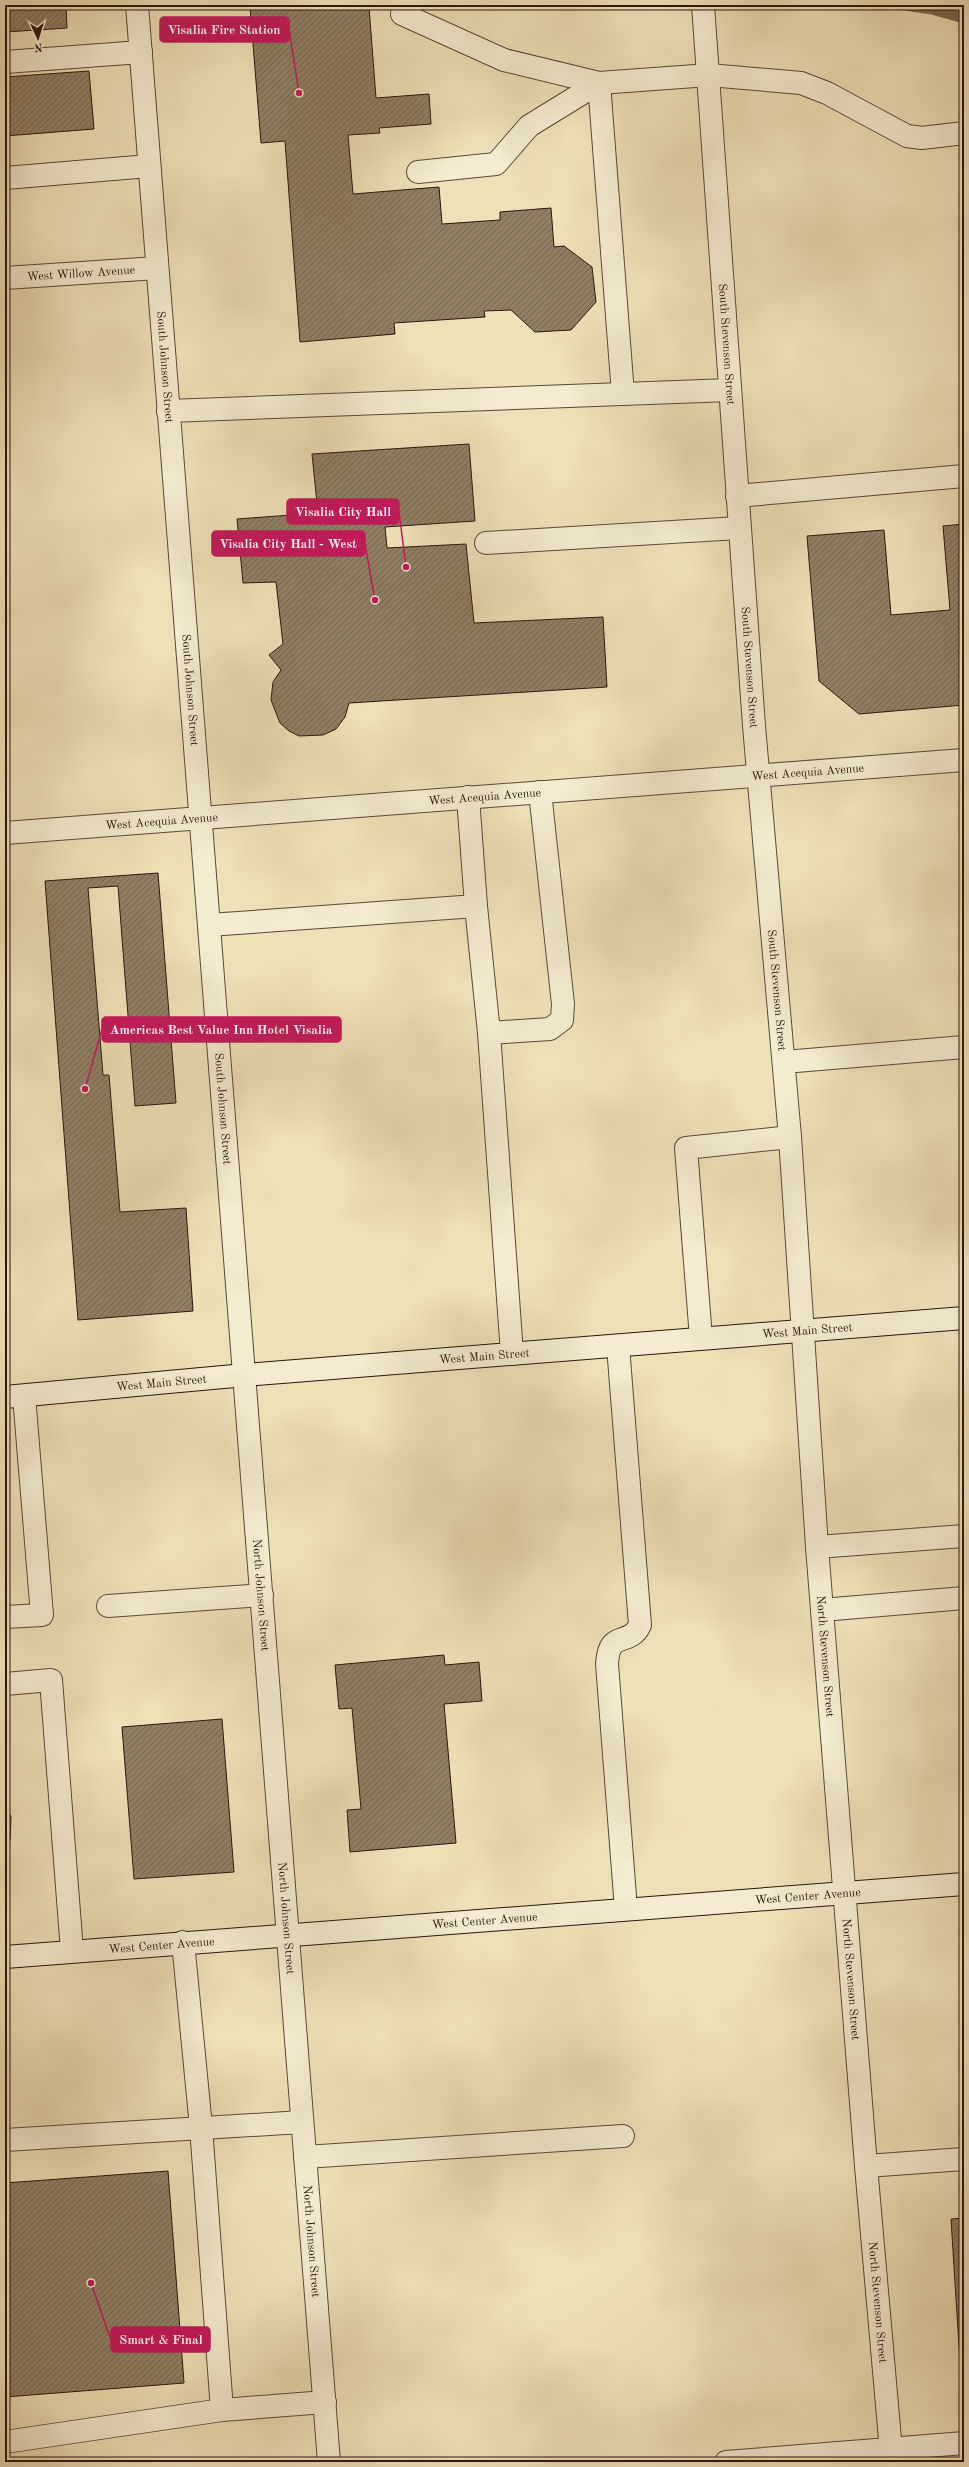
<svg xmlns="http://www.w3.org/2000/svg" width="969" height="2467" font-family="'Old Standard TT',serif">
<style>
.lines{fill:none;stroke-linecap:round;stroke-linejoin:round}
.stream{stroke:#786650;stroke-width:11}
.building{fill:url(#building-hatch);stroke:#2b160d}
.lane-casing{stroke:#5c4838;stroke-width:24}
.street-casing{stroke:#5c4838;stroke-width:24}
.secondary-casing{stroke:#2b160d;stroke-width:24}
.lane{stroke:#f4ebd0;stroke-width:22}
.street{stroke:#f4ebd0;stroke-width:22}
.secondary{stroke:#f4ebd0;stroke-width:22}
.labels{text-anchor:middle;stroke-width:3;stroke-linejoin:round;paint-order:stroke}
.street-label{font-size:12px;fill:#2b160d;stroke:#f4ebd0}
.leader{fill:none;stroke:#c2185b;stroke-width:1.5}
.callout-dot{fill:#c2185b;stroke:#f4ebd0;stroke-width:1.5}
.callout{fill:#c2185b;stroke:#c2185b;stroke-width:1.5}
.callout-label{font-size:13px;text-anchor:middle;font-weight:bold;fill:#fff}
</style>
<defs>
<pattern id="building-hatch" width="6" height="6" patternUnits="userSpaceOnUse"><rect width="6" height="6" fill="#907f65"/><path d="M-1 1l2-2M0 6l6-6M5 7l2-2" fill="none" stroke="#766752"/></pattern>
</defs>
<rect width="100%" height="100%" fill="#eee0b7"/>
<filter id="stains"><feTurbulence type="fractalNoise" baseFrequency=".005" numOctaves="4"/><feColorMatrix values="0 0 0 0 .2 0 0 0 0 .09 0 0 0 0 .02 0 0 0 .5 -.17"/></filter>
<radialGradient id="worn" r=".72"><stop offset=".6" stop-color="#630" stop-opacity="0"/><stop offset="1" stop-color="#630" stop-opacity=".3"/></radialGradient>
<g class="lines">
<!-- stream -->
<polyline class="stream" points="905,5 932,9 964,18"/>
</g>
<!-- building -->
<g class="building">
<polygon points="5,5 66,5 67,28 5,32"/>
<polygon points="283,5 381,5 369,7 376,98 429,94 431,124 379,128 380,133 348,135 353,194 439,187 442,224 500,220 500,212 551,208 554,247 564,246 592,267 596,302 571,330 535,332 511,310 484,311 485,317 394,323 395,334 300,342 285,141 261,143 250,7"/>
<polygon points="89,71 94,129 5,136 5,77"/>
<polygon points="469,444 475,521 385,527 387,548 466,544 474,623 603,617 607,687 349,703 345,717 336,729 323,735 299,736 289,731 280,723 271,700 273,682 281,670 269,655 283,644 276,582 243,583 237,519 318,513 312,454"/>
<polygon points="964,524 964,705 859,714 819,681 807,536 884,530 891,615 950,610 943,526"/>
<polygon points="158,873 176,1103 135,1106 118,886 88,888 103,1075 109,1075 120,1212 186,1208 193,1311 78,1320 45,881"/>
<polygon points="444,1655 445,1665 479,1662 482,1701 444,1704 456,1843 350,1852 347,1810 361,1809 352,1708 339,1709 335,1665"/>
<polygon points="222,1719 234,1872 134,1879 122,1727"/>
<polygon points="5,1804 11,1817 10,1841 5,1842"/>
<polygon points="168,2171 184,2383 5,2397 5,2183"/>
<polygon points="964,2218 964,2362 960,2362 951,2219"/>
</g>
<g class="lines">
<defs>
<g id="lane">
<polyline points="402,14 504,60 599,83 709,75 801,83 827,93 907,136 922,138 964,133"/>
<polyline points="5,62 141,52"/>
<polyline points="418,172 496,164 529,126 599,83 623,394"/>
<polyline points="5,178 149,166"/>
<polyline points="168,411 730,390"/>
<polyline points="737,496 964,476"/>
<polyline points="486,543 739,528"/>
<polyline points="468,797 476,906 489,1033 512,1354"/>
<polyline points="209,925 476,906"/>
<polyline points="489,1033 550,1029 562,1020 563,1004 540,792"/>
<polyline points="784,1062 964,1047"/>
<polyline points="701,1338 686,1148 790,1137"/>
<path d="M618 1346 640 1625C629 1648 609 1628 607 1664L626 1909"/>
<polyline points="817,1547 964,1536"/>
<polyline points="108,1606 262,1595"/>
<polyline points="822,1610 964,1598"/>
<polyline points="5,1617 42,1615 24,1396"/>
<polyline points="5,1684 51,1680 72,1951"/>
<polyline points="5,2140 302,2122"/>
<polyline points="305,2157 623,2136"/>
<polyline points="866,2166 964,2159"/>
<polyline points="222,2410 325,2402"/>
<polyline points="5,2442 222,2410 201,2127 183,1942"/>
</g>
<g id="street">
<path id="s1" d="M137 5 329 2462"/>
<path id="s2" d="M703 5 754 726 790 1137 817 1547 866 2166 892 2462"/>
<path id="s3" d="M5 278 157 268"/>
<path id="s4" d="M5 833 964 760"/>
<polyline points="726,2462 964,2443"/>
</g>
<g id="secondary">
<path id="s5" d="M5 1397 245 1375 964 1318"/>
<path id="s6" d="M5 1957 964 1884"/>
</g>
</defs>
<!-- lane casing -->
<use href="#lane" class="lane-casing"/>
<!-- street casing -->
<use href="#street" class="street-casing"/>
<!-- secondary casing -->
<use href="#secondary" class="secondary-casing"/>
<!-- lane -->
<use href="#lane" class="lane"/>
<!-- street -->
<use href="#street" class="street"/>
<!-- secondary -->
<use href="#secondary" class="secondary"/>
</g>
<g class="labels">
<!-- street labels -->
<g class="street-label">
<text dy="4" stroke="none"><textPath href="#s3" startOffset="76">West Willow Avenue</textPath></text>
<text dy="4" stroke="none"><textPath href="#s2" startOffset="340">South Stevenson Street</textPath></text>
<text dy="4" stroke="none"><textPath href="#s1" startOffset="363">South Johnson Street</textPath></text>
<text dy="4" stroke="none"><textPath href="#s2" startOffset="664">South Stevenson Street</textPath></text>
<text dy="4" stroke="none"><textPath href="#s1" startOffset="687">South Johnson Street</textPath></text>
<text dy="4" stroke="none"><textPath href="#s4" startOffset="805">West Acequia Avenue</textPath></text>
<text dy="4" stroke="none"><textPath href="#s4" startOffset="481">West Acequia Avenue</textPath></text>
<text dy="4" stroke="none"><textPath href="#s4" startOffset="157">West Acequia Avenue</textPath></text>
<text dy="4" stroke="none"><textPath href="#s2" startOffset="988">South Stevenson Street</textPath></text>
<text dy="4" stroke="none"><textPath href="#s1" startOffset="1107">South Johnson Street</textPath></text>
<text dy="4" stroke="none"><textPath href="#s5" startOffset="805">West Main Street</textPath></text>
<text dy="4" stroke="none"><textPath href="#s5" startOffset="481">West Main Street</textPath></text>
<text dy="4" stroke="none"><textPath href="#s5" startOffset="157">West Main Street</textPath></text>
<text dy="4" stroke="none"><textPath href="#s1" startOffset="1595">North Johnson Street</textPath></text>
<text dy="4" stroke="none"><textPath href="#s2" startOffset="1656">North Stevenson Street</textPath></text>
<text dy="4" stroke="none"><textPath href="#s6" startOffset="805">West Center Avenue</textPath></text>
<text dy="4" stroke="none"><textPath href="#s1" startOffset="1919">North Johnson Street</textPath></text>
<text dy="4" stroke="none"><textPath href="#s6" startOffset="481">West Center Avenue</textPath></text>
<text dy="4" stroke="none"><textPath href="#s6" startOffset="157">West Center Avenue</textPath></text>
<text dy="4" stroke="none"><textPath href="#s2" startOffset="1980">North Stevenson Street</textPath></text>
<text dy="4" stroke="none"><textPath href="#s1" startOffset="2243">North Johnson Street</textPath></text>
<text dy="4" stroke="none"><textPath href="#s2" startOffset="2304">North Stevenson Street</textPath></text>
</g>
</g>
<!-- callouts -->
<path class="leader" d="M299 93L289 29M406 567L399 512M375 600L365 544M85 1089L102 1029M91 2283L111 2340"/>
<g class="callout-dot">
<circle cx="299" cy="93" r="4"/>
<circle cx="406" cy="567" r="4"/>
<circle cx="375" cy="600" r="4"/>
<circle cx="85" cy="1089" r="4"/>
<circle cx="91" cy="2283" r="4"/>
</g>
<g class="callout">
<rect x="160" y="17" width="129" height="25" rx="4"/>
<rect x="287" y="499" width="112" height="25" rx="4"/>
<rect x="212" y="531" width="153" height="25" rx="4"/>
<rect x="102" y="1017" width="239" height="25" rx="4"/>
<rect x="111" y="2327" width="99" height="25" rx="4"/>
</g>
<g class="callout-label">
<text x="224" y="34">Visalia Fire Station</text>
<text x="343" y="516">Visalia City Hall</text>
<text x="288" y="548">Visalia City Hall - West</text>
<text x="221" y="1034">Americas Best Value Inn Hotel Visalia</text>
<text x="161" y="2344">Smart &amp; Final</text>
</g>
<!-- margin -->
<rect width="969" height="2467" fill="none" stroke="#eee0b7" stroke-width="20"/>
<rect x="6" y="6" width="957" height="2455" fill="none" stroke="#2b160d" stroke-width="2"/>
<rect x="10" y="10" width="949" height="2447" fill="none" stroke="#2b160d"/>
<!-- north arrow -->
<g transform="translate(38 38) rotate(176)" stroke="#f4ebd0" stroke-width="3" paint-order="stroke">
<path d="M0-3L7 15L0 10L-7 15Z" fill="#2b160d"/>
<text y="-6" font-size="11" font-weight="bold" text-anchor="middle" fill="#2b160d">N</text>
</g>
<rect width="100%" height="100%" filter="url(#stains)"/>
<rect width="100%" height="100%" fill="url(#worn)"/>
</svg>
